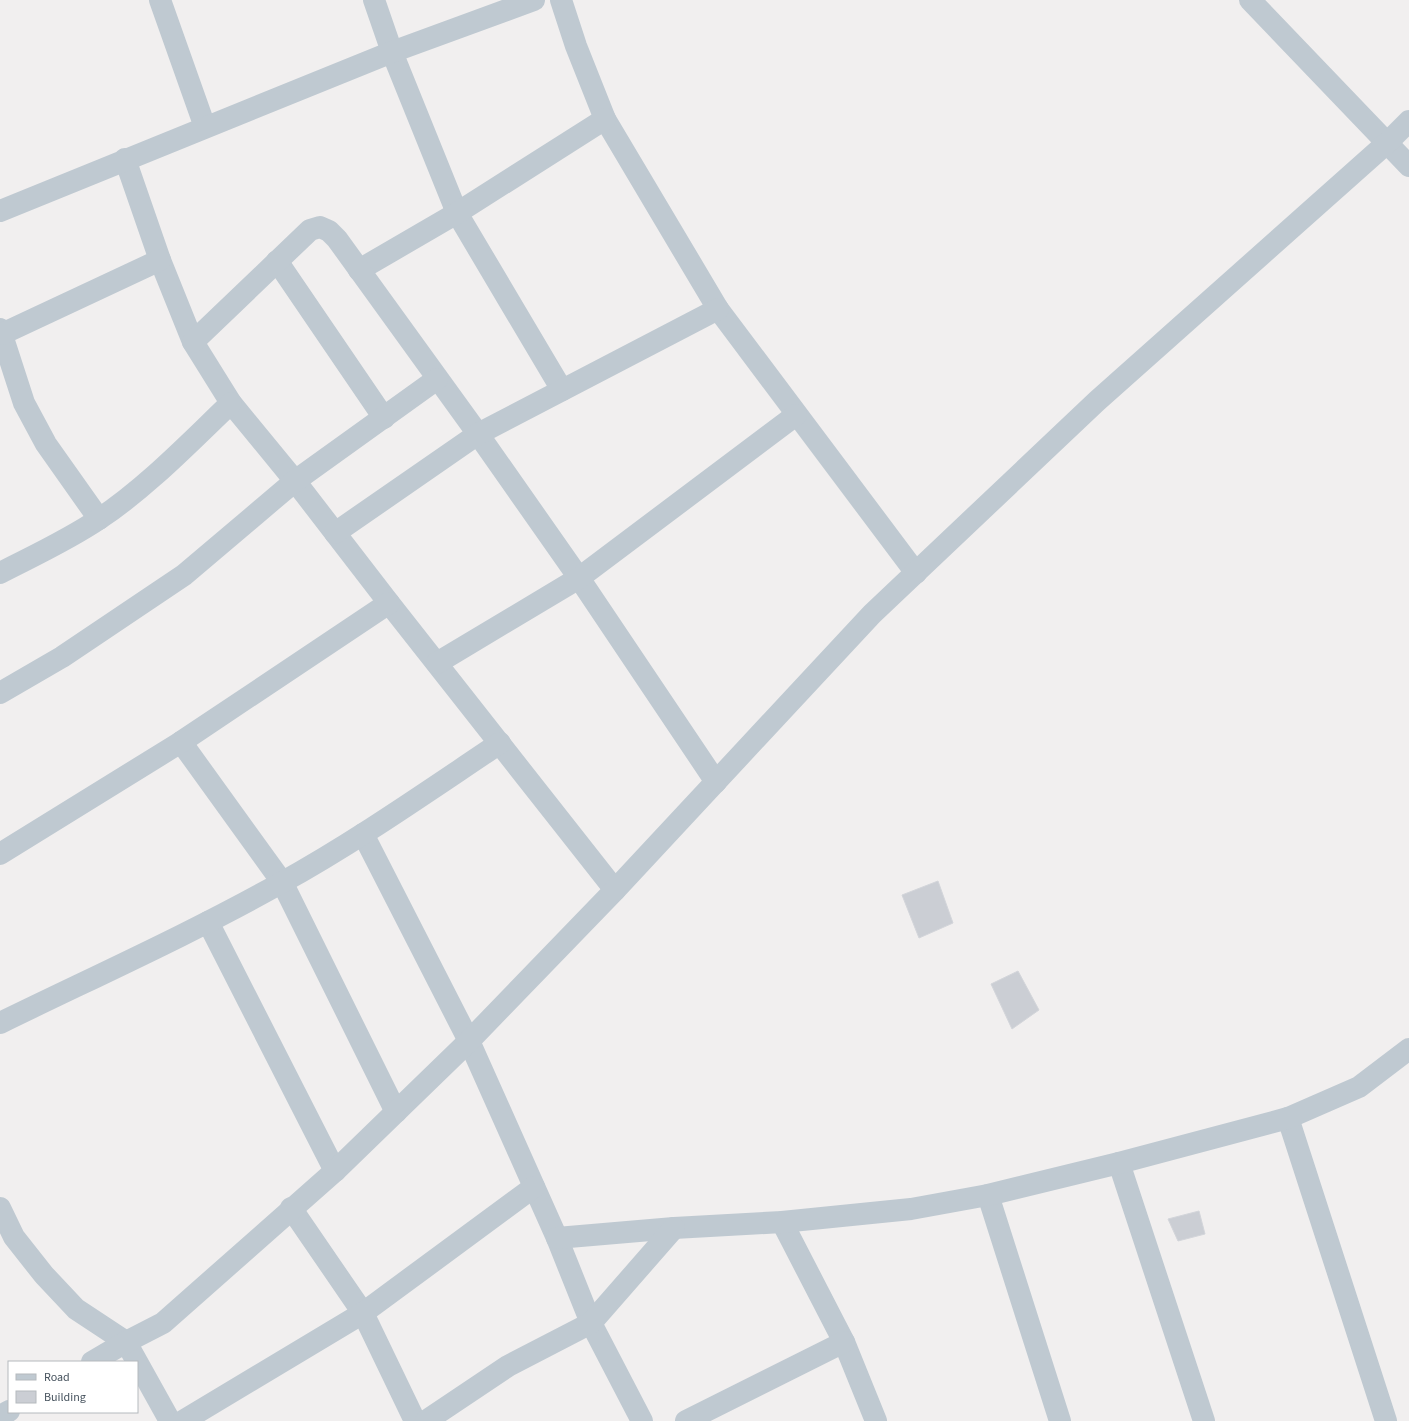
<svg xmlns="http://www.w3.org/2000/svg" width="1409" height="1421" font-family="'Source Sans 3',sans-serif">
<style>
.building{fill:#cbced4;stroke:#d3d5da}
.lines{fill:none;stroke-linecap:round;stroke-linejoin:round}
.minor{stroke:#bfc9d1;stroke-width:22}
</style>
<rect width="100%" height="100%" fill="#f1efef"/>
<!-- building -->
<g class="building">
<polygon points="938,881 953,923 919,938 902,895"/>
<polygon points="1018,971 1039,1010 1012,1029 991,984"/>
<polygon points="1199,1211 1205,1234 1178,1241 1168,1219"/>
</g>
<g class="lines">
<!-- minor -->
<g class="minor">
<polyline points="160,0 205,127"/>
<polyline points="374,0 392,52 457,213 562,390"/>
<polyline points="561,0 576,46 605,119 718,309 916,573"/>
<polyline points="1250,0 1409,166"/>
<polyline points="125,159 160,260 193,342 231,403 295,481 389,603 615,890"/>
<polyline points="0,211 392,52 534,0"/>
<polyline points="277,261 384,418"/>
<polyline points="359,270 457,213 605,119"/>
<polyline points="0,329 24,403 46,444 99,519"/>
<polyline points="2,334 160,260"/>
<polyline points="193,342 310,230 320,227 329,231 337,239 478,434 579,578 716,782"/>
<polyline points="335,533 478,434 718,309"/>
<path d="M0 573C33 556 68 540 99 519 147 487 189 443 231 403"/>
<polyline points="437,663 579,578 796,415"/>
<polyline points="0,693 62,657 184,575 295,481 437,379"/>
<polyline points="181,742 282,882 396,1112"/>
<polyline points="363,834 469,1041 557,1238 591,1323 642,1421"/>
<polyline points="0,854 181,742 389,603"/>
<polyline points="208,922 335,1171"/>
<path d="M0 1023C94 977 190 934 281 883 357 841 428 791 500 743"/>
<polyline points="1288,1118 1386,1421"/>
<polyline points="1119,1163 1204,1421"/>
<polyline points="988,1195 1060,1421"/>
<polyline points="0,1208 14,1237 44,1275 76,1309 126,1342 170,1421"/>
<polyline points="291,1208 363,1313 415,1421"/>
<polyline points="782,1222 844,1342 876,1421"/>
<polyline points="557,1238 674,1228 782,1222 911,1209 988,1195 1119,1163 1288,1118 1359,1087 1409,1049"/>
<polyline points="92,1362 126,1342 163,1323 335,1171 469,1041 615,890 872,614 1097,401 1388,142 1409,121"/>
<polyline points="0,1416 9,1411"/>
<polyline points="183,1421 363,1313 534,1187"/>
<polyline points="426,1421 508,1366 591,1323 674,1228"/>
<polyline points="686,1421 844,1342"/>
</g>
</g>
<!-- legend -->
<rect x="8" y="1361" width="130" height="52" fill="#ffffff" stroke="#b5babe"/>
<rect x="16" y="1374" width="20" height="6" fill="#bfc9d1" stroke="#b5babe"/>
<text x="44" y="1381" font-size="12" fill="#46525d">Road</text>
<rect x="16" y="1391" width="20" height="12" fill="#cbced4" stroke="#b5babe"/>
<text x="44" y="1401" font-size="12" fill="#46525d">Building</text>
</svg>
